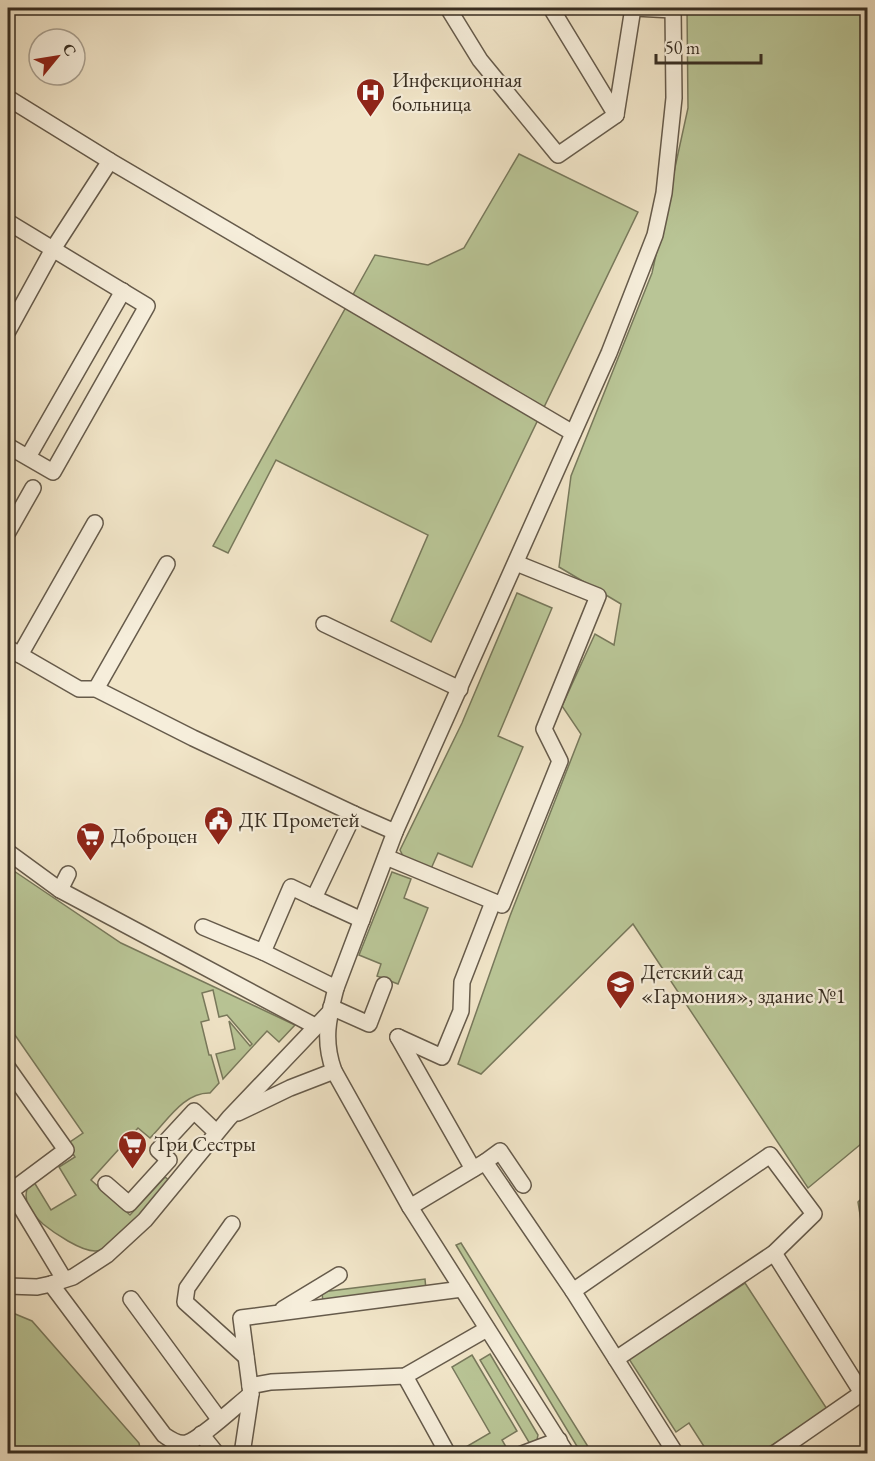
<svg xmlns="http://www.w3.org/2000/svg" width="875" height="1461" font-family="'EB Garamond',serif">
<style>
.green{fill:#b9c596;stroke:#78795c;stroke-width:1.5}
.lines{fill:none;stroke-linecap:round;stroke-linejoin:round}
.minor-casing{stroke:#665b4b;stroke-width:18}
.minor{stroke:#f6eedb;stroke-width:15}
.labels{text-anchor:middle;stroke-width:4.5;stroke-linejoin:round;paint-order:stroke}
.poi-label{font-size:21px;fill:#372d21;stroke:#f6eedb;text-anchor:start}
</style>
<rect width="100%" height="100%" fill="#f1e5c8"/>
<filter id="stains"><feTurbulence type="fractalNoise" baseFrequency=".00333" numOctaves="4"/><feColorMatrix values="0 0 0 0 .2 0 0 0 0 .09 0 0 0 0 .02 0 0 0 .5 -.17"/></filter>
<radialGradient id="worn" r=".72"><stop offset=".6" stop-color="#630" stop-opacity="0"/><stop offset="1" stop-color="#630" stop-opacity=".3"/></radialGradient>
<!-- green -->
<g class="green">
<polygon points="687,8 865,8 868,10 867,1139 808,1188 633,924 481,1074 458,1064 510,916 581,734 562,706 595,634 614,645 621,604 559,567 571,476 652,273 688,108"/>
<polygon points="519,154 638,212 431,642 391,621 428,535 276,460 228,553 213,546 375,255 428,265 464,248"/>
<polygon points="517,593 552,608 498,736 523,747 472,867 438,853 430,871 404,858 400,850 462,723"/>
<path d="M8 867 121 943 295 1025 279 1042 267 1031 223 1079 216 1054 235 1049 229 1021 250 1046 252 1044 227 1015 219 1017 213 990 202 993 209 1020 201 1022 209 1055H211L219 1083 210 1093C184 1092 167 1121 150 1138L138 1128 91 1180 130 1215 165 1177 170 1181C156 1197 117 1249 96 1251 82 1252 54 1233 43 1224 32 1214 23 1204 27 1189L34 1182 51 1210 76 1195 59 1167 75 1157 67 1144 83 1133 8 1025Z"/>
<polygon points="392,872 411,879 404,898 428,908 398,984 377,976 381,964 359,955"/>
<polygon points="867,1193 867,1258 858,1202"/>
<polygon points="461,1243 592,1453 581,1453 456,1245"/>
<polygon points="425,1279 426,1290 323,1303 322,1292"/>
<polygon points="745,1283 827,1409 760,1453 704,1453 707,1451 689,1423 676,1432 629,1359"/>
<polygon points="8,1311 32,1321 139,1443 141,1453 8,1453"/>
<polygon points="490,1354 538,1435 537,1440 530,1444 480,1360"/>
<polygon points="472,1355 517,1431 502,1440 509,1452 506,1453 461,1454 459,1451 490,1433 452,1367"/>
</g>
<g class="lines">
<defs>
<g id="minor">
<polyline points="448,8 480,60 558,155 616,115 633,8"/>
<polyline points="551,8 616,115"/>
<polyline points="634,8 673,10"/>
<polyline points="8,98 110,161 573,433"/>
<polyline points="8,222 147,306 53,472 8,446"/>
<polyline points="8,331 53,249 110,161"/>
<polyline points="28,457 123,291"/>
<polyline points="8,532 33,488"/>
<polyline points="324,624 460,689"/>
<polyline points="8,648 79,689 96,689 193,738 354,814"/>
<polyline points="20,655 95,523"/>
<polyline points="96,689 167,564"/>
<polyline points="8,852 60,890"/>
<polyline points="386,857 502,905 560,761 544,729 598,596 516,563"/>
<polyline points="68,874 60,890 315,1026"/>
<polyline points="314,898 362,920"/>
<polyline points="203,927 263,952"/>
<polyline points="336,988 263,952 291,887 314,898 354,814 395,832"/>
<polyline points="331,1007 369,1024 384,985"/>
<polyline points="398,1037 442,1057 461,1011 462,982 493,902"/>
<polyline points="398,1037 473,1169"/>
<polyline points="8,1068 66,1150 11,1191"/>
<polyline points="238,1113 290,1088 334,1071"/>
<polyline points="485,1162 500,1151 523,1185"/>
<polyline points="106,1184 129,1204 169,1160 158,1150 194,1111 216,1132"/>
<polyline points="8,1186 64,1279"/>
<polyline points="410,1207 485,1162 573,1291 770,1155 814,1214 774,1253 616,1359 676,1454"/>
<polyline points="232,1224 187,1288 185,1302 246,1357"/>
<path d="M51 1284 164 1435C170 1439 178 1445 186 1443 200 1440 237 1405 251 1394"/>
<polyline points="8,1286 37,1287 51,1284 73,1277 107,1255 145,1220 229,1118 330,1012"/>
<polyline points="573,1291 616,1359"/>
<polyline points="131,1299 219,1419"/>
<polyline points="283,1309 339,1275"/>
<polyline points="405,1376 448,1454"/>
<polyline points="250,1386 271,1382 405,1376 487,1329"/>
<polyline points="201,1434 217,1454"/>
<polyline points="242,1454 251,1394 241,1318 462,1289"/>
<polyline points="522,1454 559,1440"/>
<path d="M567 1454 410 1207 334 1071C323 1041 328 1019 336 988L395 832 609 353 655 235 664 193 674 98 673 8"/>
<polyline points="774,1454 862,1393 774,1253"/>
</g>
</defs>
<!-- minor casing -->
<use href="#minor" class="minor-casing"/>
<!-- minor -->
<use href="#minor" class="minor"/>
</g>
<!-- icons -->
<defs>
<symbol id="hospital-pin" viewBox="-11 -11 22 30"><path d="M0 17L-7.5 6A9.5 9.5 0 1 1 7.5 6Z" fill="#8f2418" stroke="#f6eedb"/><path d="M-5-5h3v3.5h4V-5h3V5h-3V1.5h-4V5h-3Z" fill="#fff"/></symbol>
<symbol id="civic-pin" viewBox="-11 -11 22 30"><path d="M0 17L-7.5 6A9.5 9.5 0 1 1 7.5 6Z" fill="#8f2418" stroke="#f6eedb"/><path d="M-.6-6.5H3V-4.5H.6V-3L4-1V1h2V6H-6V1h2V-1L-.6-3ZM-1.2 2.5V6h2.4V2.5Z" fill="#fff"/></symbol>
<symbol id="supermarket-pin" viewBox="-11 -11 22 30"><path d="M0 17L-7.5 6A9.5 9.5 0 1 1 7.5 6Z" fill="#8f2418" stroke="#f6eedb"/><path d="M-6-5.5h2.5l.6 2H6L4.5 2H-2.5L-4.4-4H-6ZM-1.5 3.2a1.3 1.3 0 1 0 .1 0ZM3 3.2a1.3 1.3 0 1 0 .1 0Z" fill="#fff"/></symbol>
<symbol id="school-pin" viewBox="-11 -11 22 30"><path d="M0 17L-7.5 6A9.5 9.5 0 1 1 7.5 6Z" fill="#8f2418" stroke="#f6eedb"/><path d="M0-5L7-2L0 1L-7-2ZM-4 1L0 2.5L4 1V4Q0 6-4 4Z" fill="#fff"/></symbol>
</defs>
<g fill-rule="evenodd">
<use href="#hospital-pin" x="354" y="76" width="33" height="45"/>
<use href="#civic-pin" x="202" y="804" width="33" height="45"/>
<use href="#supermarket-pin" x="74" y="820" width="33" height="45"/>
<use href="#school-pin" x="604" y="968" width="33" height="45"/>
<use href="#supermarket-pin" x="116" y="1128" width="33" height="45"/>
</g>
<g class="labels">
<!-- poi labels -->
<g class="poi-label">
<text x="392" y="87">Инфекционная<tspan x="392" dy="24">больница</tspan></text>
<text x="239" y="827">ДК Прометей</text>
<text x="111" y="843">Доброцен</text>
<text x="641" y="979">Детский сад<tspan x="641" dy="24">«Гармония», здание №1</tspan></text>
<text x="154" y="1151">Три Сестры</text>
</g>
</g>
<!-- margin -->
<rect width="875" height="1461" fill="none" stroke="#f1e5c8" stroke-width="30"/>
<rect x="9" y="9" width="857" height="1443" fill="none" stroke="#372d21" stroke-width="3"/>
<rect x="15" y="15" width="845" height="1431" fill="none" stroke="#372d21" stroke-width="1.5"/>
<!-- north arrow -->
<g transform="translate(57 57) rotate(60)"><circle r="28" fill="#f6eedb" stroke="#aaa191" stroke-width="1.5"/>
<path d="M0-4.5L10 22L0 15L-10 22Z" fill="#8f2418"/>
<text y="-9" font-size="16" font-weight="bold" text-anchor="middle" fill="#372d21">С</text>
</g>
<!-- scale -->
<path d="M656 54v9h105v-9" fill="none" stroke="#372d21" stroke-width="3"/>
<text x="665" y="54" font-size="18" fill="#372d21" stroke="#f6eedb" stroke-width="4.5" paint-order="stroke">50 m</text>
<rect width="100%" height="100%" filter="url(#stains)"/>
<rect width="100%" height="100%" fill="url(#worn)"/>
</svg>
